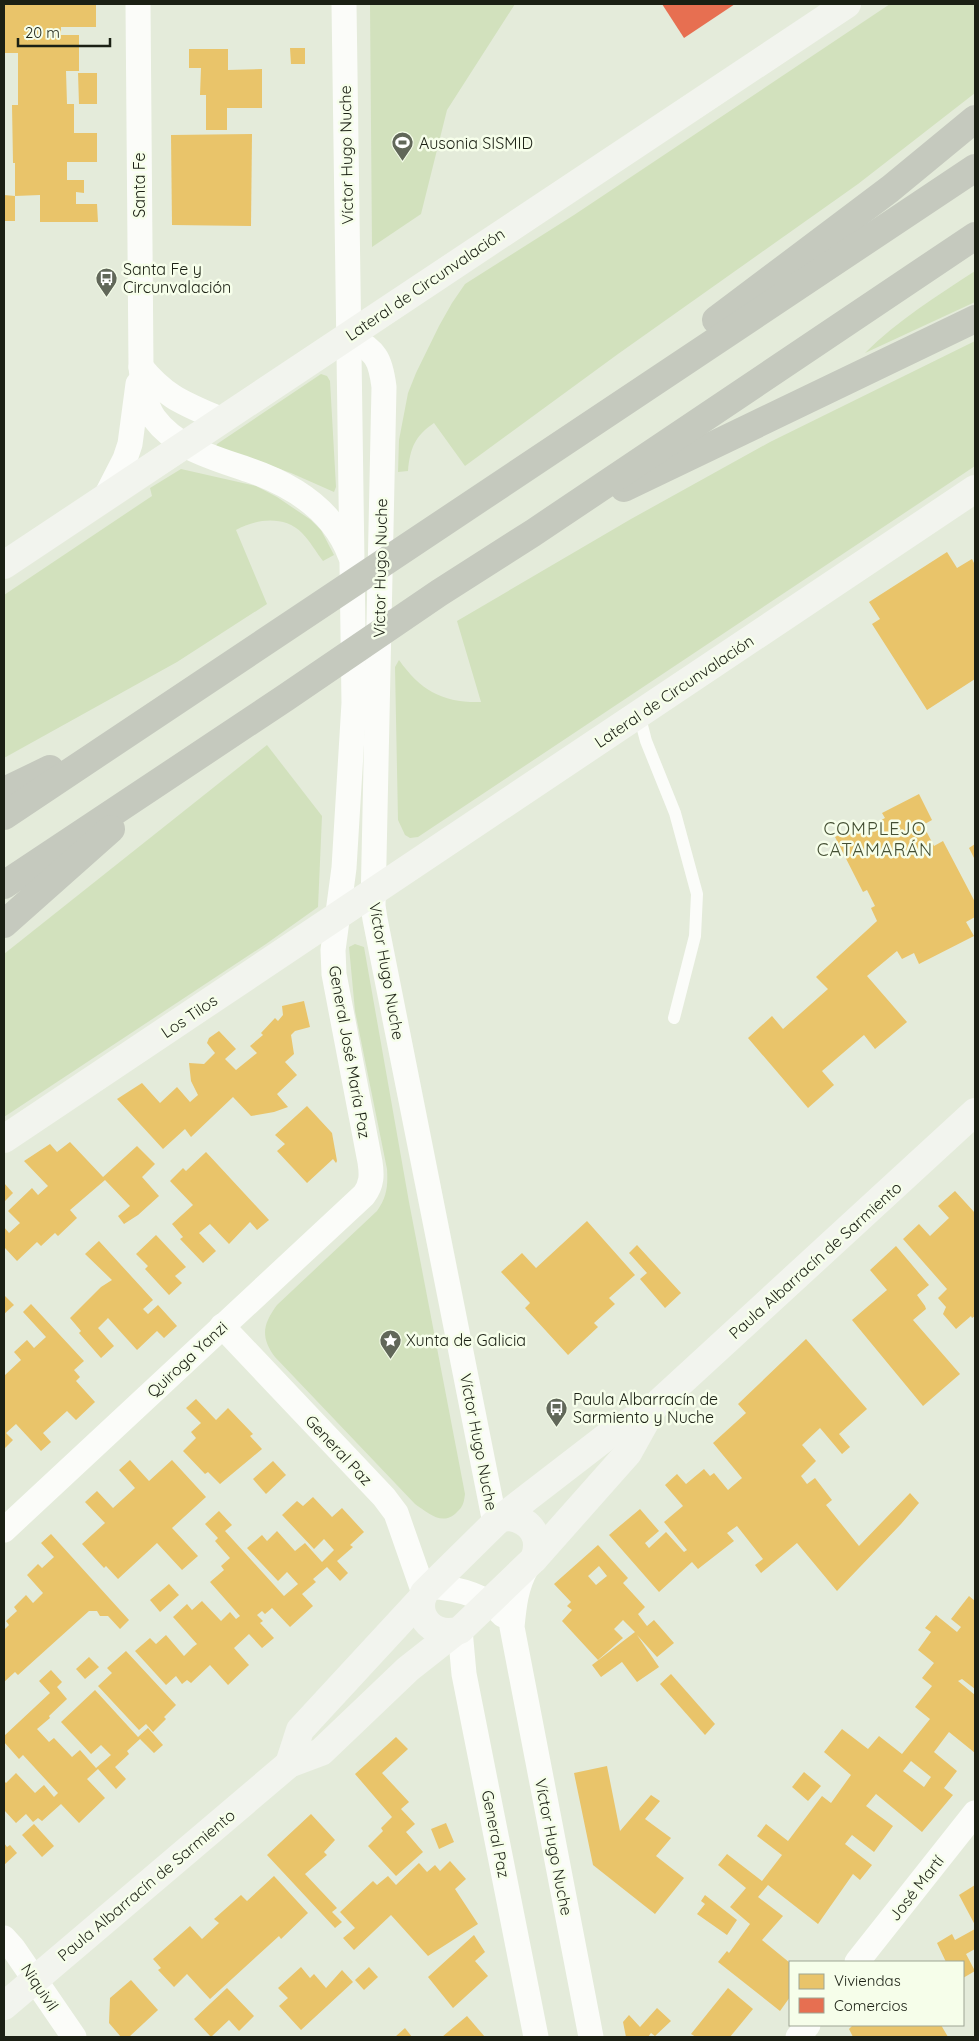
<svg xmlns="http://www.w3.org/2000/svg" width="979" height="2041" font-family="Quicksand,sans-serif">
<style>
.green{fill:#d2e1bd}
.homes{fill:#e9c46a;fill-rule:evenodd}
.shops{fill:#e76f51}
.lines{fill:none;stroke-linecap:round;stroke-linejoin:round}
.lane{stroke:#fbfcf9;stroke-width:12}
.street{stroke:#fbfcf9;stroke-width:25}
.secondary{stroke:#f2f4ee;stroke-width:28}
.highway{stroke:#c5c9be;stroke-width:28}
.labels{text-anchor:middle;stroke-width:5;stroke-linejoin:round;paint-order:stroke}
.poi-label{font-size:16px;fill:#1b2014;stroke:#f6feea;text-anchor:start}
.street-label{font-size:16px;fill:#1b2014;stroke:#f6feea}
.neighbourhood-label{font-size:18px;letter-spacing:1px;fill:#444f33;stroke:#f6feea}
</style>
<rect width="100%" height="100%" fill="#e4ebda"/>
<!-- green -->
<g class="green">
<polygon points="370,4 515,4 447,110 421,214 372,247"/>
<path d="M890 4H975V93L858 184 618 354 465 466 434 423C415 436 410 448 408 471L398 472 399 440 408 393 416 373 439 326 452 303 465 284 574 215Z"/>
<path d="M975 271V302L865 353C898 320 937 296 975 271Z"/>
<path d="M975 341V466L418 837 410 838 405 835 398 820 395 667 399 660C421 691 443 703 481 702L457 621 631 519 770 442Z"/>
<polygon points="321,374 327,376 330,381 336,487 334,492 291,473 216,446 217,444"/>
<path d="M181 469 256 486 277 497 311 520 321 530 334 555 323 561C316 552 310 541 302 533 284 515 256 519 236 530L267 604 177 662 4 758V595L152 496 150 488Z"/>
<polygon points="267,745 322,816 318,907 266,944 4,1117 4,954"/>
<path d="M355 944 364 947 409 1202 465 1494C464 1502 463 1507 457 1512 443 1527 428 1513 415 1504L275 1357C260 1337 263 1324 277 1305L377 1211C387 1197 388 1186 387 1169L355 1011 349 947Z"/>
</g>
<!-- homes -->
<g class="homes">
<polygon points="4,4 96,4 96,27 61,27 61,35 79,35 79,71 66,71 67,104 74,104 74,133 97,133 97,162 67,162 67,180 84,180 84,193 76,192 76,204 97,204 98,222 40,222 40,195 15,196 15,221 4,221 4,195 15,196 15,163 13,163 12,105 18,105 18,53 4,53"/>
<polygon points="290,48 305,48 305,64 291,64"/>
<polygon points="189,49 228,49 228,70 262,69 262,108 227,108 227,130 206,130 206,95 200,95 201,68 189,68"/>
<polygon points="78,73 97,73 97,104 79,104"/>
<polygon points="252,134 251,226 172,225 171,135"/>
<polygon points="947,552 957,568 972,559 975,565 975,679 927,710 872,624 880,619 869,602"/>
<polygon points="919,794 932,820 923,825 934,846 943,841 975,902 975,917 966,922 974,936 919,964 914,953 902,959 897,951 867,976 907,1022 875,1049 864,1035 822,1071 834,1085 808,1108 748,1038 772,1016 783,1029 828,989 816,977 877,921 871,908 875,906 867,890 863,892 835,837 856,826 858,832 885,818 882,813"/>
<polygon points="975,844 975,860 969,848"/>
<polygon points="304,1001 310,1027 295,1031 291,1035 294,1054 285,1062 297,1075 277,1094 288,1107 274,1112 251,1116 233,1097 191,1137 185,1129 163,1149 117,1099 142,1083 160,1103 177,1087 190,1102 198,1095 191,1081 189,1063 204,1064 215,1053 207,1043 209,1038 219,1031 236,1049 225,1059 236,1070 257,1053 250,1046 263,1035 261,1033 275,1018 278,1021 283,1015 282,1006"/>
<polygon points="307,1106 332,1133 337,1161 336,1163 333,1159 307,1183 277,1151 285,1144 275,1135"/>
<polygon points="70,1142 103,1177 137,1146 155,1164 142,1177 159,1196 138,1215 124,1224 118,1216 130,1206 105,1180 70,1210 77,1218 58,1236 55,1233 41,1246 37,1242 17,1261 5,1248 4,1250 4,1227 9,1233 20,1223 8,1211 32,1188 38,1195 48,1186 24,1161 50,1144 57,1152"/>
<polygon points="206,1152 269,1220 257,1230 250,1222 229,1244 210,1224 199,1233 216,1251 203,1263 180,1239 183,1237 172,1224 193,1205 170,1181 183,1168 186,1171"/>
<polygon points="4,1183 13,1193 4,1202"/>
<polygon points="955,1191 975,1213 975,1316 972,1318 971,1316 956,1329 943,1314 946,1307 938,1298 947,1289 903,1239 919,1224 930,1236 949,1218 938,1206"/>
<polygon points="587,1221 635,1275 609,1298 615,1304 594,1323 598,1327 568,1355 525,1308 530,1303 501,1272 522,1253 536,1268"/>
<polygon points="156,1235 186,1267 175,1276 182,1283 169,1295 145,1269 148,1266 136,1254"/>
<polygon points="99,1241 153,1300 143,1309 148,1314 158,1305 177,1326 164,1338 157,1331 137,1350 108,1318 98,1328 114,1346 101,1358 79,1333 81,1331 70,1318 101,1287 112,1280 85,1254"/>
<polygon points="637,1245 681,1293 665,1308 640,1279 647,1273 629,1253"/>
<polygon points="896,1246 929,1285 917,1295 925,1306 926,1309 913,1320 960,1374 923,1406 852,1320 887,1290 870,1270"/>
<polygon points="4,1295 14,1305 4,1314"/>
<polygon points="31,1304 84,1361 74,1370 80,1377 76,1381 95,1402 76,1420 67,1411 43,1433 51,1442 41,1451 16,1424 6,1433 13,1440 4,1449 4,1376 21,1360 14,1352 27,1340 34,1348 46,1337 23,1312"/>
<polygon points="806,1339 867,1409 839,1434 850,1447 842,1454 820,1428 802,1445 816,1461 801,1476 807,1484 815,1478 832,1500 826,1505 859,1546 910,1493 919,1503 901,1524 837,1591 797,1543 761,1573 755,1565 763,1559 737,1526 727,1533 734,1541 698,1569 692,1562 659,1592 609,1535 640,1509 659,1531 645,1543 649,1548 666,1532 684,1552 687,1550 664,1522 683,1506 665,1485 677,1474 686,1484 704,1469 710,1476 714,1473 728,1490 742,1478 713,1443 746,1413 738,1404"/>
<polygon points="196,1399 216,1420 228,1408 253,1434 250,1436 262,1449 220,1484 208,1472 205,1474 183,1451 196,1438 191,1432 201,1423 186,1408"/>
<polygon points="130,1460 149,1481 172,1460 206,1497 172,1528 198,1556 182,1570 157,1543 118,1579 106,1566 104,1568 82,1544 105,1523 85,1502 97,1491 113,1508 135,1488 119,1470"/>
<polygon points="273,1461 286,1475 266,1494 253,1479"/>
<polygon points="313,1497 332,1517 342,1508 364,1532 350,1545 353,1547 337,1561 348,1573 340,1581 327,1567 313,1579 316,1582 302,1594 313,1606 290,1627 272,1608 265,1614 262,1611 257,1615 263,1621 260,1623 274,1638 262,1648 249,1634 234,1648 249,1665 228,1685 210,1665 191,1683 187,1680 182,1684 176,1676 166,1685 135,1651 150,1638 156,1644 166,1635 184,1656 193,1647 197,1644 173,1617 187,1604 192,1610 202,1601 221,1621 230,1612 236,1619 240,1616 210,1582 224,1570 221,1566 230,1558 215,1541 218,1538 205,1524 219,1511 232,1525 225,1531 284,1596 298,1584 287,1572 278,1581 247,1548 262,1535 267,1541 277,1531 295,1551 305,1543 322,1562 334,1550 324,1539 314,1549 282,1515 297,1501 303,1506"/>
<polygon points="51,1534 129,1620 120,1629 108,1616 100,1616 97,1611 89,1611 18,1675 15,1672 4,1682 4,1630 9,1625 6,1621 17,1611 14,1607 26,1595 33,1603 43,1593 27,1575 38,1564 42,1568 54,1557 41,1543"/>
<path d="M598 1545 628 1578 623 1583 645 1607 638 1614 647 1626 654 1620 674 1643 657 1657 637 1635 659 1667 637 1682 622 1662 601 1677 592 1665 635 1632 623 1620 614 1629 623 1638 598 1660 562 1621 572 1610 567 1606 571 1602 554 1584ZM599 1566 607 1576 596 1585 588 1576Z"/>
<polygon points="169,1584 179,1595 160,1612 150,1600"/>
<path d="M969 1596 975 1601V1689L962 1679 958 1681 975 1695V1753L949 1732 934 1752 957 1771 944 1788 953 1795 922 1832 876 1794 866 1806 893 1826 874 1852 852 1835 845 1844 872 1865 860 1880 853 1874 818 1924 768 1885 758 1897 783 1916 762 1940 790 1963V1997L780 2011 718 1962 727 1951 729 1953 750 1924 730 1907 746 1888 718 1865 727 1854 762 1881 782 1855 757 1836 766 1824 788 1841 822 1796 831 1803 851 1775 824 1752 842 1729 868 1749 879 1736 902 1754 930 1719 915 1707 932 1686 922 1678 934 1663 918 1650 931 1632 925 1628 936 1615 957 1632 961 1627 951 1619ZM911 1761 931 1777 924 1787 903 1771Z"/>
<polygon points="126,1651 176,1705 164,1717 166,1719 153,1732 146,1724 139,1730 98,1686 112,1673 107,1668"/>
<polygon points="89,1657 99,1667 85,1679 76,1669"/>
<polygon points="51,1670 62,1682 57,1687 67,1699 49,1716 50,1718 37,1729 49,1742 54,1738 72,1757 80,1750 96,1768 111,1755 101,1745 91,1754 61,1722 95,1690 138,1737 148,1728 163,1745 154,1753 140,1739 127,1751 129,1754 115,1767 126,1779 116,1789 98,1769 87,1779 105,1798 79,1823 61,1804 42,1821 38,1818 33,1822 26,1814 16,1823 4,1810 4,1781 6,1783 16,1773 35,1793 44,1785 54,1797 58,1793 23,1755 19,1759 4,1742 4,1736 50,1693 39,1681"/>
<polygon points="671,1674 715,1724 705,1735 660,1684"/>
<polygon points="396,1737 408,1749 382,1773 409,1802 401,1809 415,1824 406,1832 423,1852 396,1876 368,1846 383,1831 381,1828 392,1817 355,1774"/>
<polygon points="607,1766 620,1831 651,1795 660,1801 645,1819 671,1838 656,1856 684,1878 655,1914 593,1865 574,1773"/>
<polygon points="804,1772 821,1786 808,1801 792,1787"/>
<polygon points="311,1814 335,1840 324,1852 327,1855 305,1874 337,1908 332,1912 342,1922 335,1928 267,1855"/>
<polygon points="446,1823 454,1842 439,1849 431,1829"/>
<polygon points="34,1824 54,1846 42,1857 22,1835"/>
<polygon points="4,1843 7,1847 10,1845 17,1853 4,1865"/>
<polygon points="450,1861 466,1879 455,1889 478,1924 428,1956 391,1915 354,1950 343,1938 355,1928 340,1912 373,1881 377,1885 388,1876 396,1885 419,1863 427,1872 435,1865 440,1871"/>
<polygon points="274,1876 308,1913 281,1939 279,1936 210,1999 187,1974 174,1987 158,1970 161,1968 153,1959 190,1926 202,1939 219,1923 214,1919 241,1895 247,1901"/>
<polygon points="975,1885 975,1925 959,1895"/>
<polygon points="705,1895 737,1920 727,1935 697,1914 705,1904 701,1901"/>
<polygon points="975,1929 975,1949 966,1954 975,1971 963,1978 963,1962 946,1962 937,1943 952,1934 955,1940"/>
<polygon points="474,1935 485,1952 475,1961 488,1976 453,2008 428,1977"/>
<polygon points="301,1967 310,1978 314,1974 326,1988 342,1970 353,1982 301,2030 279,2006 288,1998 278,1988"/>
<polygon points="369,1967 378,1977 364,1990 355,1980"/>
<polygon points="131,1980 158,2010 129,2037 121,2037 109,2023 110,1998"/>
<polygon points="227,1988 254,2016 239,2031 229,2020 211,2037 194,2019"/>
<polygon points="728,1988 753,2009 730,2037 696,2037 691,2034"/>
<polygon points="657,2008 671,2021 655,2036 651,2033 648,2037 626,2037 623,2022 629,2015 640,2027"/>
<polygon points="467,2016 485,2037 442,2037"/>
<polygon points="853,2025 941,2025 948,2037 853,2037 849,2029"/>
<polygon points="405,2028 412,2037 395,2037"/>
</g>
<!-- shops -->
<polygon class="shops" points="662,4 735,4 684,38"/>
<g class="lines">
<!-- lane -->
<polyline class="lane" points="639,714 646,741 675,813 697,894 695,936 674,1018"/>
<!-- street -->
<g class="street">
<path d="M138 4 141 367C143 384 144 404 154 418 177 449 215 458 249 470 293 485 333 510 350 555"/>
<path d="M349 335C375 353 380 355 384 387L373 906 375 919 495 1523"/>
<path d="M141 367C166 398 186 404 222 420"/>
<polyline points="105,498 125,459 130,444 138,384"/>
<polyline points="222,1326 384,1497 396,1513 424,1593"/>
<path d="M4 1530 364 1195C372 1184 372 1175 370 1162L334 974 333 950 344 868 354 703 344 4"/>
<path d="M527 1567C516 1586 514 1606 512 1627L591 2037"/>
<path d="M429 1586C454 1588 486 1595 503 1615"/>
<polyline points="460,1630 464,1674 536,2037"/>
<polyline points="4,1938 13,1948 74,2037"/>
<polyline points="857,1962 975,1813"/>
<polyline points="798,2037 808,2025"/>
</g>
<!-- secondary -->
<g class="secondary">
<polyline points="4,565 847,4"/>
<polyline points="4,1139 975,489"/>
<path d="M509 1517C531 1520 543 1538 534 1559L460 1630C435 1638 413 1618 424 1593L495 1523 501 1518Z"/>
<polyline points="501,1518 610,1434 654,1407 975,1112"/>
<polyline points="534,1559 628,1453 653,1408"/>
<polyline points="289,1764 300,1730 422,1598"/>
<polyline points="4,2006 289,1764 321,1752 408,1669 455,1632"/>
</g>
<!-- highway -->
<g class="highway">
<polyline points="716,320 890,189 975,119"/>
<polyline points="624,488 975,319"/>
<polyline points="4,791 50,769"/>
<polyline points="4,816 975,168"/>
<polyline points="4,885 285,698 439,593 533,533 975,236"/>
<polyline points="4,924 111,829"/>
</g>
</g>
<!-- icons -->
<defs>
<symbol id="stadium-pin" viewBox="-11 -11 22 30"><path d="M0 17L-7.5 6A9.5 9.5 0 1 1 7.5 6Z" fill="#616759" stroke="#f6feea"/><path d="M0-5a6.5 5 0 1 0 0 10a6.5 5 0 1 0 0-10ZM-3.5-1.8h7v3.6h-7Z" fill="#fff"/></symbol>
<symbol id="bus-pin" viewBox="-11 -11 22 30"><path d="M0 17L-7.5 6A9.5 9.5 0 1 1 7.5 6Z" fill="#616759" stroke="#f6feea"/><path d="M-5-6H5V4H4V6H2V4H-2V6H-4V4H-5ZM-3.5-4V0h7V-4ZM-3.5 1.2v1.5H-2V1.2ZM2 1.2v1.5H3.5V1.2Z" fill="#fff"/></symbol>
<symbol id="sight-pin" viewBox="-11 -11 22 30"><path d="M0 17L-7.5 6A9.5 9.5 0 1 1 7.5 6Z" fill="#616759" stroke="#f6feea"/><path d="M0-6L1.8-2.2L6-1.7L2.9 1.2L3.7 5.4L0 3.3L-3.7 5.4L-2.9 1.2L-6-1.7L-1.8-2.2Z" fill="#fff"/></symbol>
</defs>
<g fill-rule="evenodd">
<use href="#stadium-pin" x="390" y="130" width="25" height="34"/>
<use href="#bus-pin" x="94" y="266" width="25" height="34"/>
<use href="#sight-pin" x="378" y="1328" width="25" height="34"/>
<use href="#bus-pin" x="544" y="1396" width="25" height="34"/>
</g>
<g class="labels">
<!-- poi labels -->
<g class="poi-label">
<text x="419" y="149">Ausonia SISMID</text>
<text x="123" y="275">Santa Fe y<tspan x="123" dy="18">Circunvalación</tspan></text>
<text x="406" y="1346">Xunta de Galicia</text>
<text x="573" y="1405">Paula Albarracín de<tspan x="573" dy="18">Sarmiento y Nuche</tspan></text>
</g>
<!-- street labels -->
<g class="street-label">
<text transform="translate(346 155) rotate(-91)" y="6">Víctor Hugo Nuche</text>
<text transform="translate(139 185) rotate(-90)" y="6">Santa Fe</text>
<text transform="translate(425 284) rotate(-34)" y="6">Lateral de Circunvalación</text>
<text transform="translate(380 568) rotate(-89)" y="6">Víctor Hugo Nuche</text>
<text transform="translate(674 691) rotate(-34)" y="6">Lateral de Circunvalación</text>
<text transform="translate(387 971) rotate(80)" y="6">Víctor Hugo Nuche</text>
<text transform="translate(189 1016) rotate(-34)" y="6">Los Tilos</text>
<text transform="translate(350 1052) rotate(80)" y="6">General José María Paz</text>
<text transform="translate(815 1260) rotate(-42)" y="6">Paula Albarracín de Sarmiento</text>
<text transform="translate(187 1359) rotate(-43)" y="6">Quiroga Yanzi</text>
<text transform="translate(479 1442) rotate(79)" y="6">Víctor Hugo Nuche</text>
<text transform="translate(339 1450) rotate(47)" y="6">General Paz</text>
<text transform="translate(496 1834) rotate(79)" y="6">General Paz</text>
<text transform="translate(554 1847) rotate(79)" y="6">Víctor Hugo Nuche</text>
<text transform="translate(146 1885) rotate(-40)" y="6">Paula Albarracín de Sarmiento</text>
<text transform="translate(916 1888) rotate(-52)" y="6">José Martí</text>
<text transform="translate(40 1987) rotate(56)" y="6">Niquivil</text>
</g>
<!-- neighbourhood labels -->
<g class="neighbourhood-label">
<text x="875" y="835">COMPLEJO<tspan x="875" dy="21">CATAMARÁN</tspan></text>
</g>
</g>
<!-- border -->
<rect width="979" height="2041" fill="none" stroke="#1b2014" stroke-width="10"/>
<!-- legend -->
<rect x="789" y="1961" width="175" height="65" fill="#f6feea" stroke="#9ea594"/>
<rect x="799" y="1974" width="25" height="15" fill="#e9c46a" stroke="#9ea594"/>
<text x="834" y="1986" font-size="15" fill="#1b2014">Viviendas</text>
<rect x="799" y="1998" width="25" height="15" fill="#e76f51" stroke="#9ea594"/>
<text x="834" y="2011" font-size="15" fill="#1b2014">Comercios</text>
<!-- scale -->
<path d="M18 38v8h92v-8" fill="none" stroke="#1b2014" stroke-width="2.5"/>
<text x="25" y="38" font-size="15" fill="#1b2014" stroke="#f6feea" stroke-width="4" paint-order="stroke">20 m</text>
</svg>
